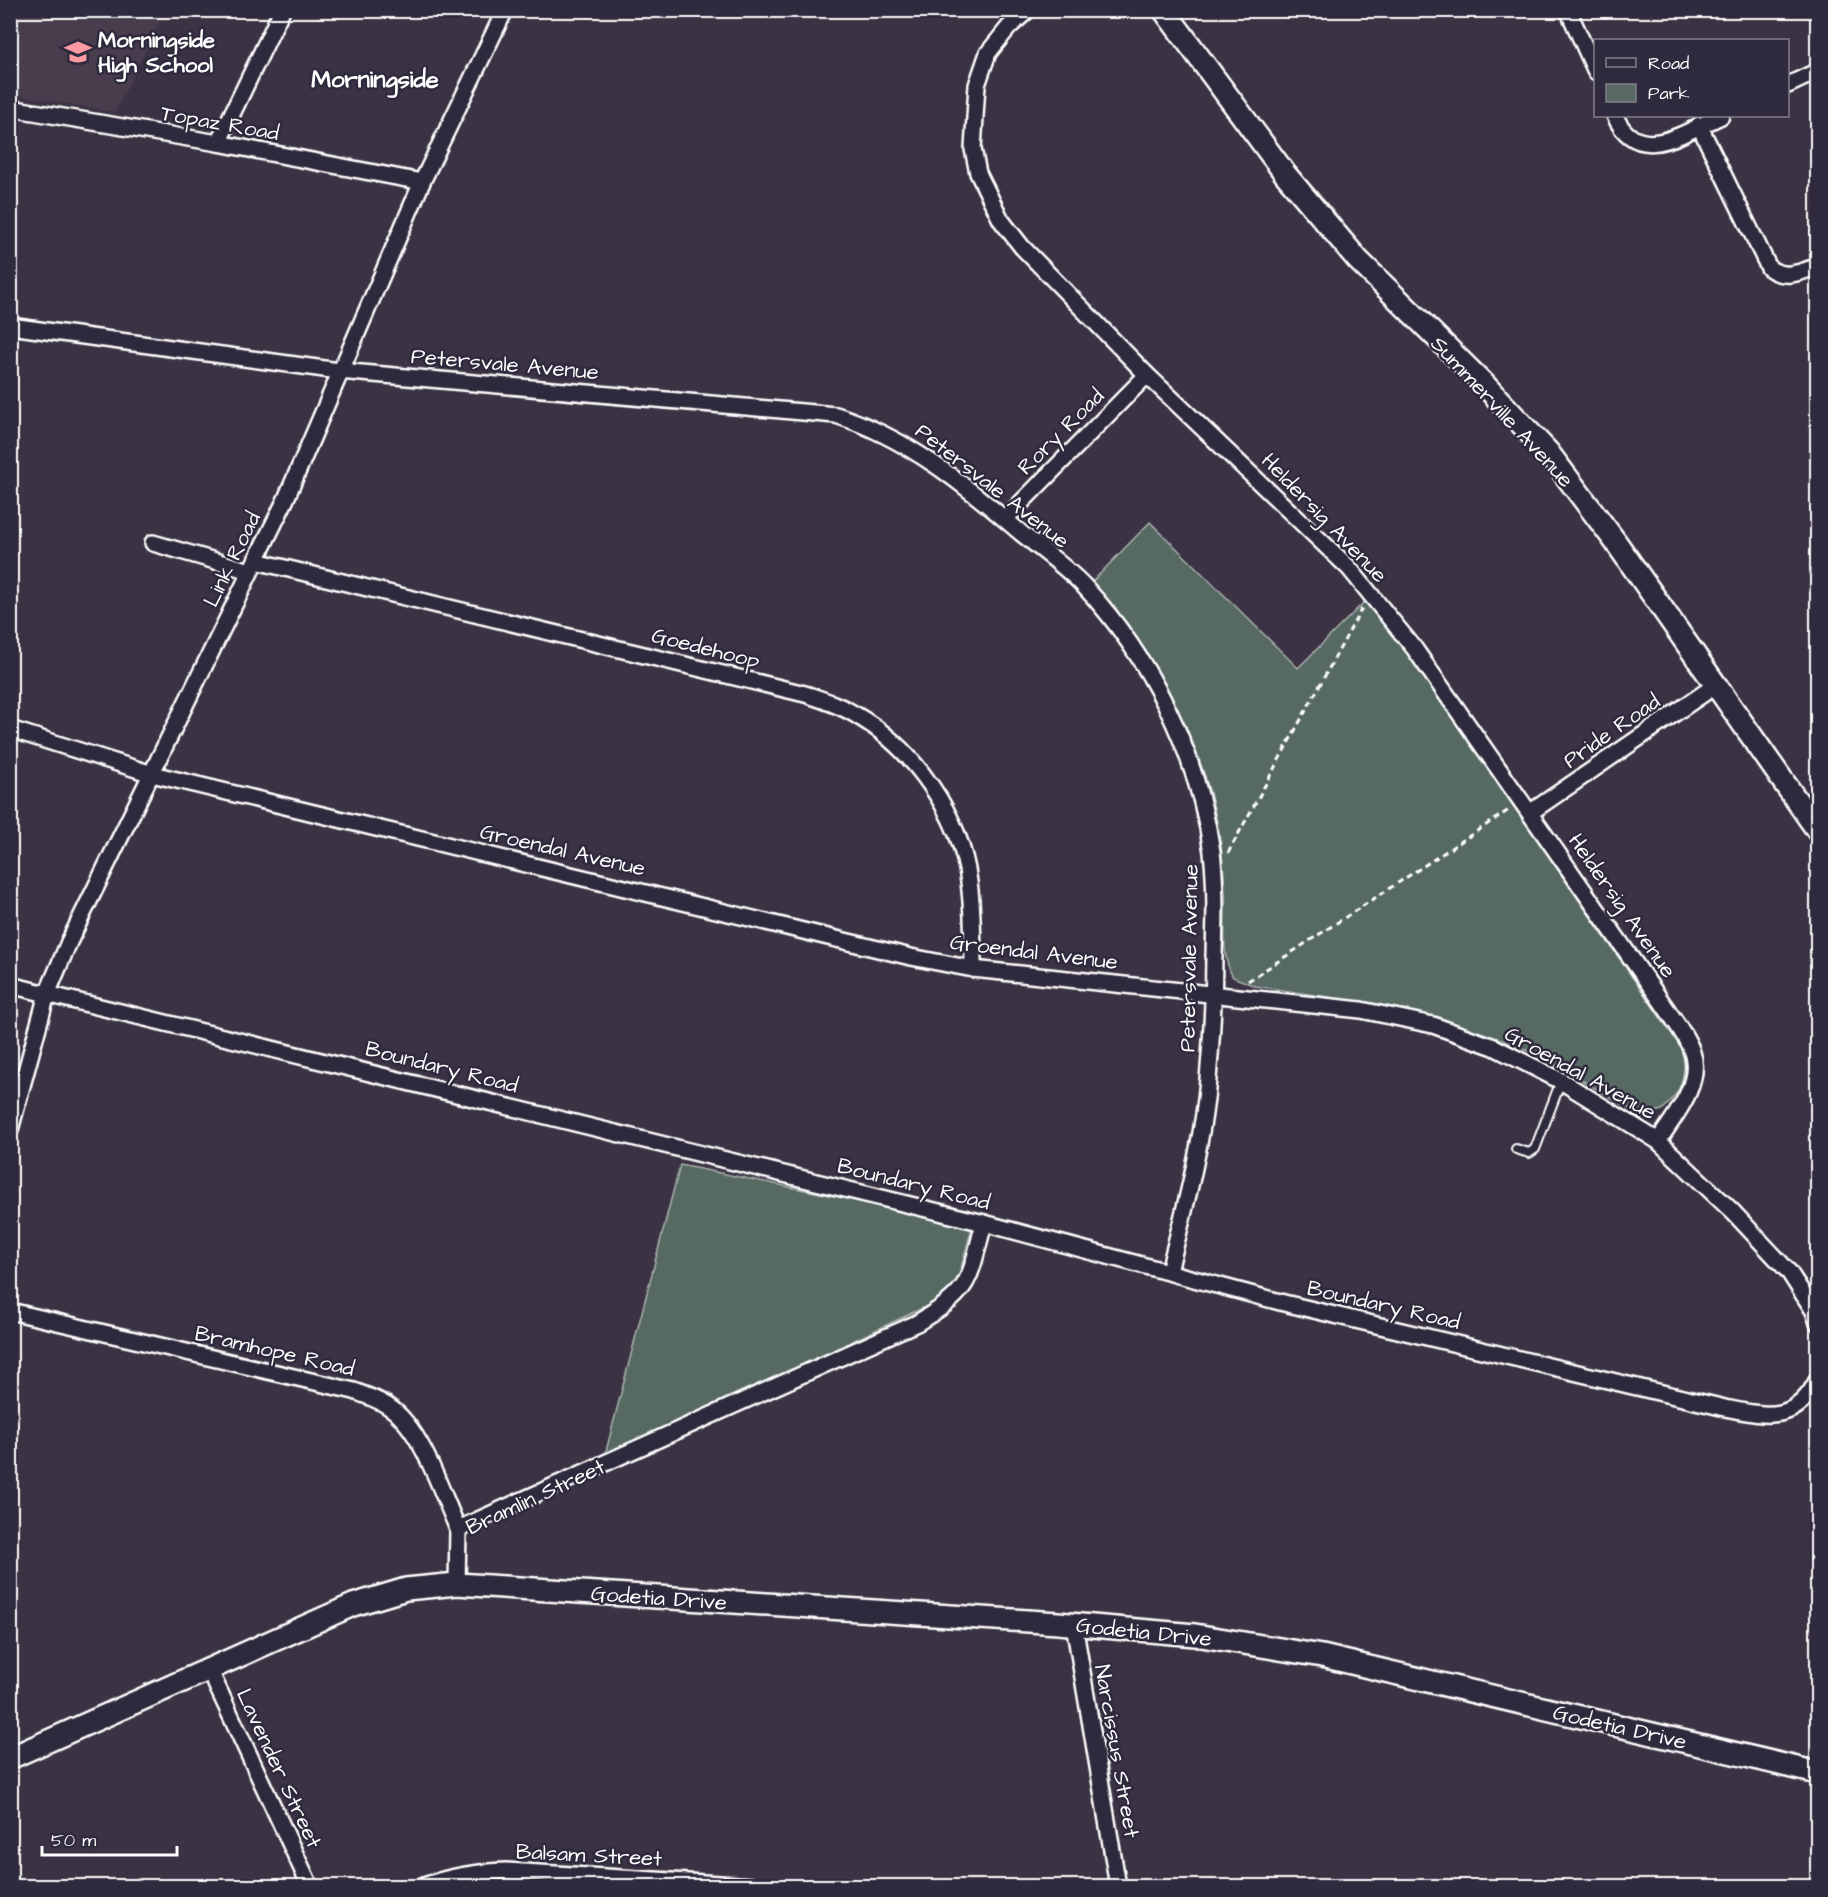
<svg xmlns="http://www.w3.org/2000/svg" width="1828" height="1897" font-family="'Architects Daughter',sans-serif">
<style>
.built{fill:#4a3e4d}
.green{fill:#576962;stroke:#abb4b0;stroke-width:1.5}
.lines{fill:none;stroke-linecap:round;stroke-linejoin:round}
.lane-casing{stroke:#fff;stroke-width:12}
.street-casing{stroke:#fff;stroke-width:20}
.secondary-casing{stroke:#fff;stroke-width:26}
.path{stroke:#fff;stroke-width:3;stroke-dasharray:6 4.5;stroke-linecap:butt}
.lane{stroke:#2f2a3d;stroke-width:8}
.street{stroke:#2f2a3d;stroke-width:15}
.secondary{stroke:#2f2a3d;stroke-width:21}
.labels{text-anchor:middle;stroke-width:5;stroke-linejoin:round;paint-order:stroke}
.poi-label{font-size:22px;font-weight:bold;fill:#fff;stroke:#2f2a3d;text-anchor:start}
.street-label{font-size:22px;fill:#fff;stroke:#2f2a3d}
.neighbourhood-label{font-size:24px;font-weight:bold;fill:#fff;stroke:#2f2a3d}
</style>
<rect width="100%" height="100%" fill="#3b3344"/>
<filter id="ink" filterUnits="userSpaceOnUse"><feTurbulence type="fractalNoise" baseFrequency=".0167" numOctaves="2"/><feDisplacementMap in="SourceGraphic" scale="12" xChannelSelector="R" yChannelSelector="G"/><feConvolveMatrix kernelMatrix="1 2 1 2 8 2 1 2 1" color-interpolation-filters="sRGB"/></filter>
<g filter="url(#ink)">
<!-- built -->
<polygon class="built" points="10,11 11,10 165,11 115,112 11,94"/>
<!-- green -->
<g class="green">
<path d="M1150 522 1298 668 1365 601 1411 658 1680 1046C1689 1070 1682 1092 1662 1110L1641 1115C1602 1094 1566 1068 1526 1050 1439 1012 1347 999 1255 986L1233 977C1219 954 1227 918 1225 891 1224 872 1222 851 1219 832 1202 737 1154 655 1092 582Z"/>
<polygon points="680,1165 973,1224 954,1293 604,1459"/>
</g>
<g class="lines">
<defs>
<polyline id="lane" points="1516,1149 1529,1153 1535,1149 1561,1081"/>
<g id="street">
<path d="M1028 10 1009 27 988 53 977 85 973 149 978 173 1001 220 1022 247 1147 375 1349 568 1414 648 1666 1008C1675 1022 1687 1036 1692 1052 1703 1083 1674 1117 1658 1141"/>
<polyline points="1568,10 1596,72"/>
<polyline points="1788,85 1818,71"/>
<polyline points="10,108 218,143 422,182"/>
<path d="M1615 116C1638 167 1684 132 1721 116"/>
<path d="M1699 125 1769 268C1785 280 1801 272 1818 266"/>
<polyline points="218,143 282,10"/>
<path d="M10 326 339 371 836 415C908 438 964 484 1021 533 1042 550 1066 567 1084 586 1151 658 1198 755 1212 852 1216 886 1215 921 1214 955 1214 1003 1211 1052 1206 1099 1199 1157 1183 1215 1169 1271"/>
<polyline points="1005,519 1147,375"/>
<polyline points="153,543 250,571"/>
<path d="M256 561 805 694C823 700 840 705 856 715 914 748 961 816 969 882 973 911 973 940 973 969"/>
<polyline points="10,729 152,774 911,957 973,969 1361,1010 1433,1025 1494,1047 1561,1081 1658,1141 1733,1212 1789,1272 1814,1311 1818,1323"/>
<polyline points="1531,812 1716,685"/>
<path d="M10 985 984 1223 1284 1303 1725 1408C1766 1416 1796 1424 1818 1379"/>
<polyline points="10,1130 47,994 69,942 285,501 422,182 505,10"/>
<path d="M10 1311 354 1391C367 1396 381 1400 392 1409 423 1432 442 1494 458 1529"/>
<path d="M457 1584 458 1529 917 1323C972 1290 968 1283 984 1223"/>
<polyline points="1074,1624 1118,1886"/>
<polyline points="209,1669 310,1886"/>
<path d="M424 1886C451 1876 477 1872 506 1871L754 1886"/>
</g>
<g id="secondary">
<polyline points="1164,10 1286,175 1358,260 1482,382 1548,452 1615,541 1818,831"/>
<polyline points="10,1758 353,1605 406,1589 457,1584 1058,1623 1195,1635 1322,1656 1818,1773"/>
</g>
</defs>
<!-- lane casing -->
<use href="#lane" class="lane-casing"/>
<!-- street casing -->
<use href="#street" class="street-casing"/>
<!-- secondary casing -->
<use href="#secondary" class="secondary-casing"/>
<!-- path -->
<g class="path">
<polyline points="1228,853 1362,608"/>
<polyline points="1248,981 1509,810"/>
</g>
<!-- lane -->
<use href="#lane" class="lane"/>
<!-- street -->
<use href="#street" class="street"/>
<!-- secondary -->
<use href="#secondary" class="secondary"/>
</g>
</g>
<!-- icons -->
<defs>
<symbol id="school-bare" viewBox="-9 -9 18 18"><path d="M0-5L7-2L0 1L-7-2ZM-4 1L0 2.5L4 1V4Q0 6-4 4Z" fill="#ff9aa2" stroke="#2f2a3d" stroke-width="2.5" paint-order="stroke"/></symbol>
</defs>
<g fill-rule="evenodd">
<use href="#school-bare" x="59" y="33" width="38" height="38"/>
</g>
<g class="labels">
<!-- poi labels -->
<g class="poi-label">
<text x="98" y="47">Morningside<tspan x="98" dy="25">High School</tspan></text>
</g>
<!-- street labels -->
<g class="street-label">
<text transform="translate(220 122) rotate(10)" y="8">Topaz Road</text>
<text transform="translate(505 363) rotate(5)" y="8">Petersvale Avenue</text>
<text transform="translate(1503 411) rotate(47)" y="8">Summerville Avenue</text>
<text transform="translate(1060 431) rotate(-45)" y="8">Rory Road</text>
<text transform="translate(993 485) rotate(38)" y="8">Petersvale Avenue</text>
<text transform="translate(1325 517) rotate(46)" y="8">Heldersig Avenue</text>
<text transform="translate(231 559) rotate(-64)" y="8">Link Road</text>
<text transform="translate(706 647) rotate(14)" y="8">Goedehoop</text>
<text transform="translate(1611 730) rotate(-35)" y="8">Pride Road</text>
<text transform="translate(563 849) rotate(13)" y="8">Groendal Avenue</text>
<text transform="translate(1623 905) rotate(55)" y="8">Heldersig Avenue</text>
<text transform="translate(1034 951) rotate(7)" y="8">Groendal Avenue</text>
<text transform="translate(1188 958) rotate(-89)" y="8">Petersvale Avenue</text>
<text transform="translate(442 1066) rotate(14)" y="8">Boundary Road</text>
<text transform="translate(1581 1072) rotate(29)" y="8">Groendal Avenue</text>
<text transform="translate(914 1183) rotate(14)" y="8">Boundary Road</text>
<text transform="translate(1384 1304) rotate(13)" y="8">Boundary Road</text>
<text transform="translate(275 1350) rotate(13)" y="8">Bramhope Road</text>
<text transform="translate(535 1496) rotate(-25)" y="8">Bramlin Street</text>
<text transform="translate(659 1597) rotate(4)" y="8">Godetia Drive</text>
<text transform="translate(1144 1631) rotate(6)" y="8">Godetia Drive</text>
<text transform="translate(1620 1726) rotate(13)" y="8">Godetia Drive</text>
<text transform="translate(1118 1751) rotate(80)" y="8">Narcissus Street</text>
<text transform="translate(280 1768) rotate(65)" y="8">Lavender Street</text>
<text transform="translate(589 1854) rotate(3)" y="8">Balsam Street</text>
</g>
<!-- neighbourhood labels -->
<g class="neighbourhood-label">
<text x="375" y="87">Morningside</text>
</g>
</g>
<!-- margin -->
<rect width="1828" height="1897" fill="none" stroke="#2f2a3d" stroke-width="36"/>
<rect x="18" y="18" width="1792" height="1861" fill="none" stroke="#fff" stroke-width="2" filter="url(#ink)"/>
<!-- legend -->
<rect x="1594" y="39" width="195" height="78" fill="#2f2a3d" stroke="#827f8b" stroke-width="1.5"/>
<rect x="1606" y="58" width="30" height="9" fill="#2f2a3d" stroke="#827f8b" stroke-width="1.5"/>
<text x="1648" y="69" font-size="18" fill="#ffffff">Road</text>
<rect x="1606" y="84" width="30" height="18" fill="#576962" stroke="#827f8b" stroke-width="1.5"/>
<text x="1648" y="99" font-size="18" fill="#ffffff">Park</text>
<!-- scale -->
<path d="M42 1846v9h135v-9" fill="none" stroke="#ffffff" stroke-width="3"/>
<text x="51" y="1846" font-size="18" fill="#ffffff" stroke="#2f2a3d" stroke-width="4.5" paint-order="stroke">50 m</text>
</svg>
